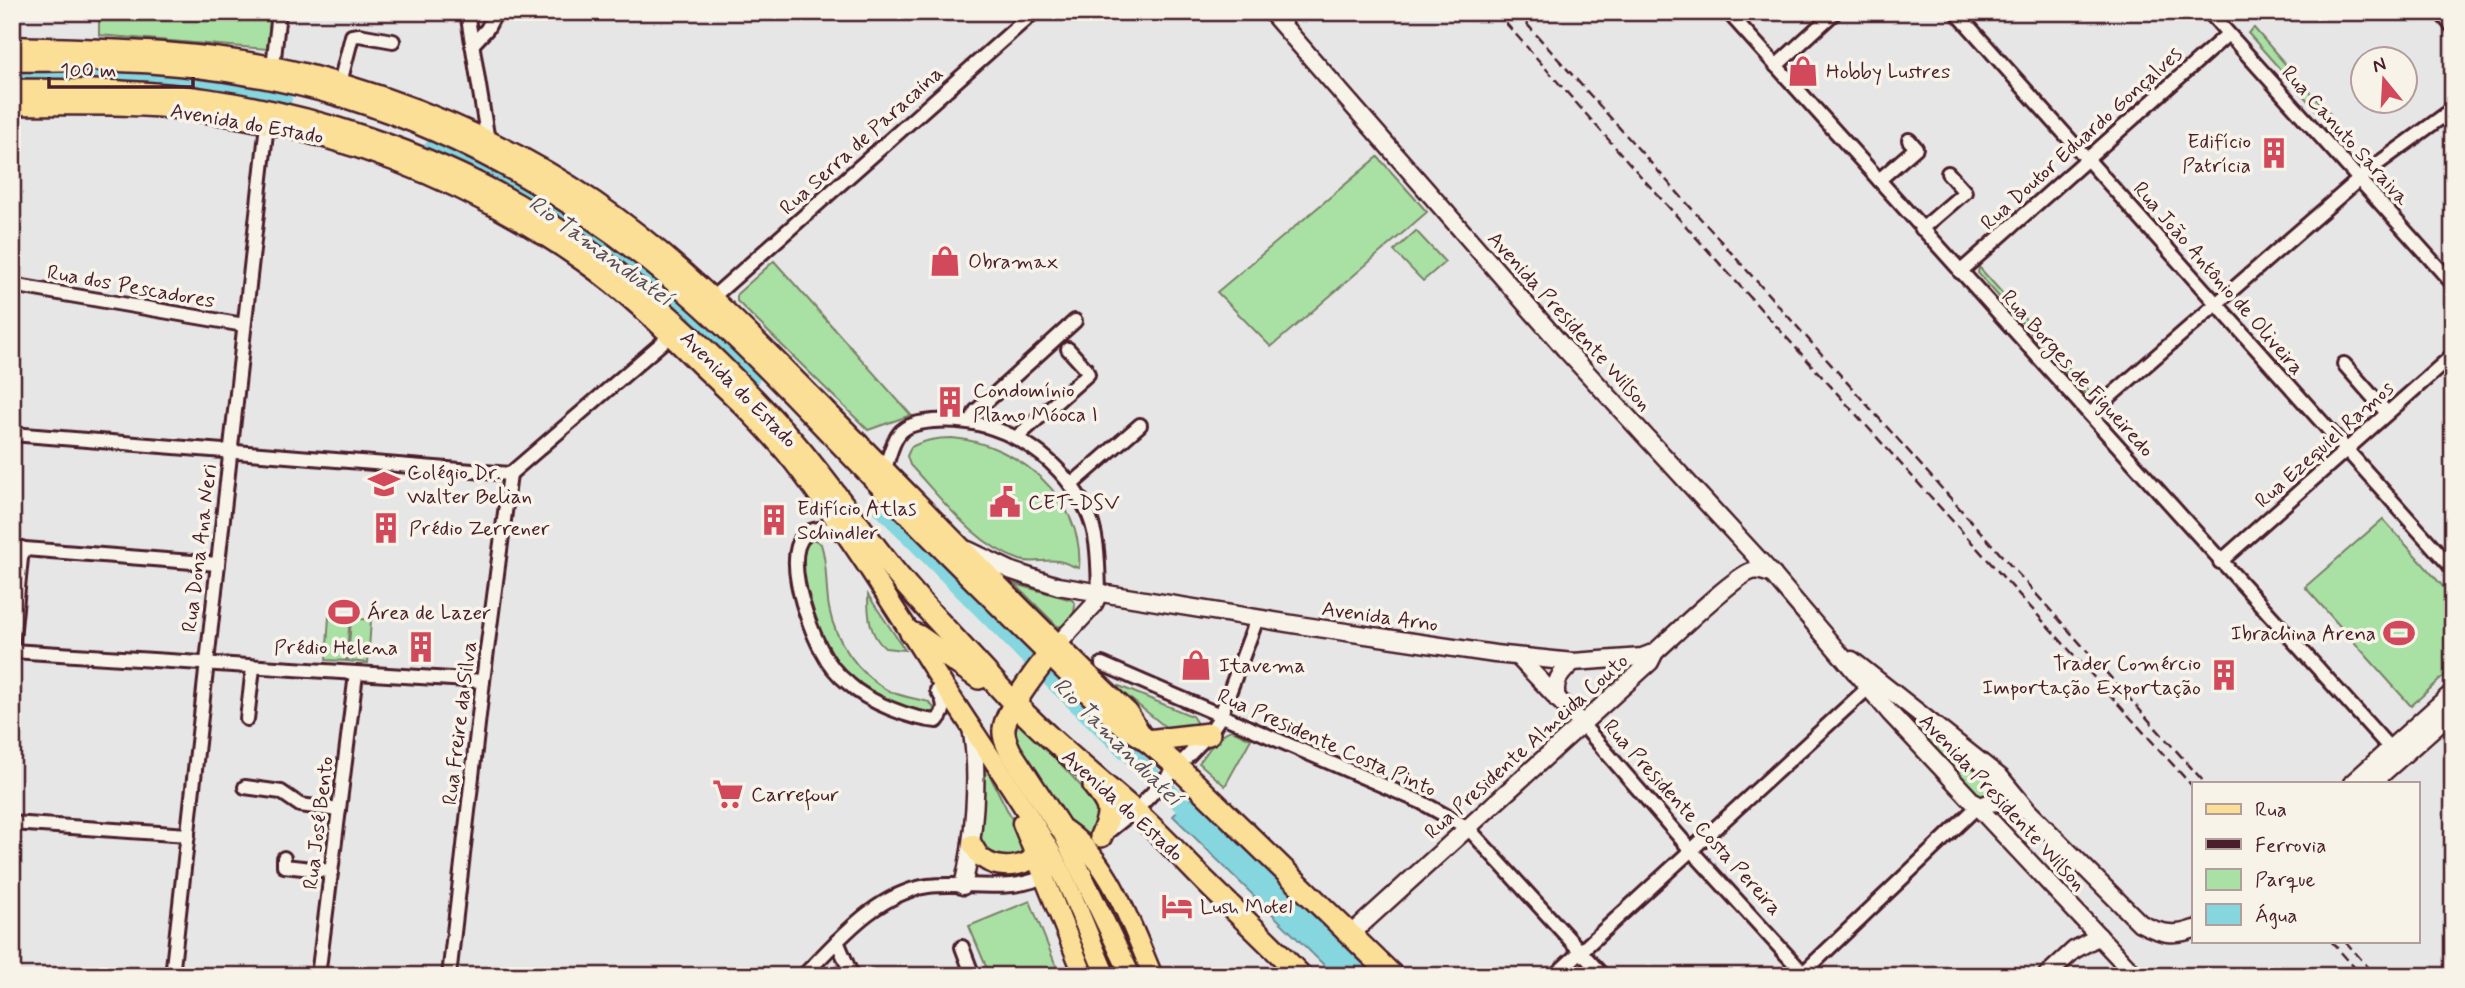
<svg xmlns="http://www.w3.org/2000/svg" width="2465" height="988" font-family="Mynerve,sans-serif">
<style>
.green{fill:#a9e1a5;stroke:#7a8068;stroke-width:2}
.water{fill:#85d6de;stroke:#6d8d96;stroke-width:2}
.lines{fill:none;stroke-linecap:round;stroke-linejoin:round}
.river{stroke:#85d6de;stroke-width:18}
.street-casing{stroke:#4a1f2b;stroke-width:18}
.secondary-casing{stroke:#4a1f2b;stroke-width:21}
.primary-casing{stroke:#4a1f2b;stroke-width:23}
.highway-casing{stroke:#4a1f2b;stroke-width:26}
.street{stroke:#f7f3e8;stroke-width:12}
.secondary{stroke:#f7f3e8;stroke-width:16}
.primary{stroke:#fbdf96;stroke-width:18}
.highway{stroke:#fbdf96;stroke-width:21}
.rail{stroke:#4a1f2b;stroke-width:2.5;stroke-dasharray:10 5;stroke-linecap:butt}
.labels{text-anchor:middle;stroke-width:7;stroke-linejoin:round;paint-order:stroke}
.poi-label{font-size:21px;fill:#4a1f2b;stroke:#f7f3e8;text-anchor:start}
.street-label{font-size:21px;fill:#4a1f2b;stroke:#f7f3e8}
.water-label{font-size:23px;font-style:italic;fill:#594d58;stroke:#f7f3e8}
</style>
<rect width="100%" height="100%" fill="#e7e6e7"/>
<filter id="ink" filterUnits="userSpaceOnUse"><feTurbulence type="fractalNoise" baseFrequency=".0143" numOctaves="2"/><feDisplacementMap in="SourceGraphic" scale="14" xChannelSelector="R" yChannelSelector="G"/><feConvolveMatrix kernelMatrix="1 2 1 2 8 2 1 2 1" color-interpolation-filters="sRGB"/></filter>
<g filter="url(#ink)">
<!-- green -->
<g class="green">
<polygon points="173,12 272,12 268,49 99,35 99,20 160,13 162,20 173,18"/>
<polygon points="2254,28 2287,66 2286,68 2297,81 2299,79 2330,114 2324,119 2248,33"/>
<polygon points="1378,157 1427,212 1271,347 1217,292"/>
<polygon points="1416,231 1445,262 1423,281 1394,251"/>
<polygon points="774,261 911,415 868,430 737,301 737,294"/>
<polygon points="1979,267 2092,394 2085,394 1978,273"/>
<path d="M952 438C1017 443 1085 499 1079 568 1072 566 1065 562 1058 561 1045 559 1033 564 1020 560 975 545 941 498 910 465L907 456 911 447C924 440 937 438 952 438Z"/>
<polygon points="2383,519 2453,598 2453,668 2411,706 2305,587"/>
<path d="M813 539 821 544C828 565 825 586 829 608 835 641 859 674 887 690 900 697 915 698 929 702L934 708 932 716C915 713 875 700 862 689 833 665 805 620 803 582 802 569 803 557 804 544Z"/>
<path d="M1015 584 1072 600 1075 603C1075 614 1071 620 1064 627L1057 626Z"/>
<path d="M868 595 905 650 885 648C869 635 868 615 868 595Z"/>
<polygon points="329,617 350,618 346,661 326,660"/>
<polygon points="351,618 371,620 368,663 348,661"/>
<polygon points="1119,686 1192,716 1196,722 1195,729 1173,733 1117,688"/>
<polygon points="1019,721 1023,723 1102,809 1102,822 1090,833 1082,835 1076,832 1013,740 1015,722"/>
<path d="M1232 730 1251 739 1225 786 1199 763C1208 752 1218 733 1232 730Z"/>
<polygon points="1934,737 1992,779 1991,799 1983,803 1928,742 1930,738"/>
<polygon points="985,766 1028,851 1025,859 992,859 979,842 983,768"/>
<polygon points="1030,901 1060,976 990,976 969,926"/>
</g>
<!-- water -->
<polygon class="water" points="1194,796 1376,976 1335,976 1173,816"/>
<g class="lines">
<!-- river -->
<g class="river">
<polyline points="12,78 162,82 219,87 283,99"/>
<polyline points="433,148 473,165 568,219 620,257 689,314 751,377"/>
<polyline points="880,506 1042,670 1199,821"/>
</g>
<defs>
<g id="street">
<polyline points="467,12 488,141"/>
<polyline points="1728,12 2395,754"/>
<polyline points="1956,12 2453,569"/>
<polyline points="2209,12 2453,284"/>
<polyline points="2440,12 2453,27"/>
<polyline points="472,45 487,29 496,12"/>
<polyline points="1776,66 1835,12"/>
<polyline points="273,67 279,12"/>
<polyline points="340,83 352,36 359,35 393,41"/>
<polyline points="1879,180 1916,148 1909,140"/>
<polyline points="1922,229 1965,192 1948,173"/>
<polyline points="1960,272 2228,34"/>
<polyline points="12,285 244,325"/>
<polyline points="713,297 1034,12"/>
<polyline points="2344,364 2387,413"/>
<polyline points="2090,414 2372,168 2453,109"/>
<polyline points="971,422 976,411 1075,321"/>
<polyline points="12,434 510,474 670,336"/>
<polyline points="1017,437 1088,374 1086,369 1068,349"/>
<path d="M885 468C889 458 892 442 899 434 906 424 922 422 933 421 998 416 1056 452 1086 509 1099 534 1098 565 1099 593"/>
<polyline points="1071,485 1140,425"/>
<path d="M845 534C837 532 827 528 819 529 772 534 809 628 822 651 828 663 839 676 849 684 868 702 911 719 937 721 947 709 945 702 937 690"/>
<polyline points="12,548 218,564"/>
<polyline points="2220,562 2453,355"/>
<polyline points="12,648 22,548"/>
<polyline points="12,651 483,681"/>
<polyline points="1102,664 1421,802 1468,828 1603,976"/>
<polyline points="247,719 253,668"/>
<polyline points="1581,723 1690,849 1806,976"/>
<polyline points="245,787 281,792 300,805 339,810"/>
<polyline points="12,823 188,835"/>
<polyline points="1104,835 1140,806 1209,734 1220,717 1257,619"/>
<polyline points="284,858 284,866 331,871"/>
<polyline points="837,941 852,976"/>
<polyline points="962,947 973,976"/>
<polyline points="172,974 187,976"/>
<polyline points="172,976 267,124"/>
<polyline points="318,976 356,674"/>
<polyline points="449,976 483,681 510,474"/>
<path d="M803 976C838 941 875 894 928 886 964 881 1018 895 1049 873"/>
<polyline points="1554,976 1868,688"/>
<polyline points="1800,976 1977,807"/>
</g>
<g id="secondary">
<polyline points="1271,12 1565,349 1773,575 1890,713 2136,976"/>
<polyline points="968,550 1012,571 1058,586 1305,626 1495,654 1573,662 1642,657 1655,652"/>
<polyline points="1059,643 1093,606 1099,593"/>
<polyline points="1518,657 1581,723"/>
<path d="M1852 660 2001 778 2028 811 2140 923C2159 933 2173 937 2194 929"/>
<path d="M1557 699C1553 681 1560 674 1573 662"/>
<polyline points="2352,783 2453,692"/>
<polyline points="2372,783 2453,711"/>
<path d="M1977 807C1995 799 2009 802 2026 810"/>
<path d="M963 886C974 842 980 773 971 728"/>
<path d="M1351 934 1650 662 1655 652C1672 637 1734 576 1752 571 1759 569 1766 572 1773 575"/>
<polyline points="2046,976 2074,950 2099,936"/>
</g>
<g id="primary">
<path d="M12 46C109 49 208 49 303 73 403 98 508 142 594 201 676 257 745 329 816 400 920 504 1021 611 1128 712L1144 738"/>
<path d="M12 105C70 106 128 103 185 110 328 127 465 178 582 261 625 291 663 328 700 365 733 396 766 427 794 463 841 524 883 590 925 656 966 722 1012 785 1051 852 1073 891 1088 935 1106 976"/>
<polyline points="1022,823 1084,976"/>
<path d="M1059 826C1108 854 1131 925 1153 976"/>
<polyline points="1060,828 1131,976"/>
<path d="M972 844C975 848 977 854 982 858 1000 872 1031 867 1043 849"/>
</g>
<g id="highway">
<path d="M12 60C44 61 75 59 107 60 188 62 268 74 346 97 469 135 587 205 684 289 758 354 825 428 894 499 967 574 1043 648 1119 722L1144 738 1178 767 1393 976"/>
<path d="M12 90C78 91 143 90 208 100 315 116 422 151 516 204 617 261 712 352 789 437 827 480 859 528 895 572 928 612 965 649 1000 688 1040 732 1087 770 1132 809 1159 832 1183 859 1208 884 1239 915 1271 944 1301 976"/>
<polyline points="911,633 918,636 979,678"/>
<path d="M1059 643C1045 659 1005 710 1004 729 1003 737 1007 744 1010 751L1059 826"/>
<polyline points="1147,741 1209,734"/>
<path d="M1094 786C1111 807 1112 811 1101 836"/>
</g>
</defs>
<!-- street casing -->
<use href="#street" class="street-casing"/>
<!-- secondary casing -->
<use href="#secondary" class="secondary-casing"/>
<!-- primary casing -->
<use href="#primary" class="primary-casing"/>
<!-- highway casing -->
<use href="#highway" class="highway-casing"/>
<!-- street -->
<use href="#street" class="street"/>
<!-- secondary -->
<use href="#secondary" class="secondary"/>
<!-- primary -->
<use href="#primary" class="primary"/>
<!-- highway -->
<use href="#highway" class="highway"/>
<!-- rail -->
<g class="rail">
<polyline points="1496,12 1645,181 2194,788"/>
<polyline points="1516,12 2205,783"/>
<polyline points="2331,941 2362,976"/>
<polyline points="2345,941 2376,976"/>
</g>
</g>
</g>
<!-- icons -->
<defs>
<symbol id="shop-bare" viewBox="-9 -9 18 18"><path d="M-5-2.5h2.3a2.7 3.5 0 0 1 5.4 0H5L5.5 6h-11ZM-1.5-2.5h3a1.5 2.3 0 0 0-3 0Z" fill="#d1495b" stroke="#f7f3e8" stroke-width="2.5" paint-order="stroke"/></symbol>
<symbol id="building-bare" viewBox="-9 -9 18 18"><path d="M-4-6H4V6H1V3H-1V6H-4ZM-2.5-4.3h1.7v1.8h-1.7ZM.8-4.3h1.7v1.8H.8ZM-2.5-1h1.7V.8h-1.7ZM.8-1h1.7V.8H.8Z" fill="#d1495b" stroke="#f7f3e8" stroke-width="2.5" paint-order="stroke"/></symbol>
<symbol id="school-bare" viewBox="-9 -9 18 18"><path d="M0-5L7-2L0 1L-7-2ZM-4 1L0 2.5L4 1V4Q0 6-4 4Z" fill="#d1495b" stroke="#f7f3e8" stroke-width="2.5" paint-order="stroke"/></symbol>
<symbol id="civic-bare" viewBox="-9 -9 18 18"><path d="M-.6-6.5H3V-4.5H.6V-3L4-1V1h2V6H-6V1h2V-1L-.6-3ZM-1.2 2.5V6h2.4V2.5Z" fill="#d1495b" stroke="#f7f3e8" stroke-width="2.5" paint-order="stroke"/></symbol>
<symbol id="stadium-bare" viewBox="-9 -9 18 18"><path d="M0-5a6.5 5 0 1 0 0 10a6.5 5 0 1 0 0-10ZM-3.5-1.8h7v3.6h-7Z" fill="#d1495b" stroke="#f7f3e8" stroke-width="2.5" paint-order="stroke"/></symbol>
<symbol id="supermarket-bare" viewBox="-9 -9 18 18"><path d="M-6-5.5h2.5l.6 2H6L4.5 2H-2.5L-4.4-4H-6ZM-1.5 3.2a1.3 1.3 0 1 0 .1 0ZM3 3.2a1.3 1.3 0 1 0 .1 0Z" fill="#d1495b" stroke="#f7f3e8" stroke-width="2.5" paint-order="stroke"/></symbol>
<symbol id="hotel-bare" viewBox="-9 -9 18 18"><path d="M-6-4.5h1.5V1H6V5H4.5V3h-9V5H-6ZM-4 0a1.8 1.8 0 1 1 3.6 0ZM.5 0V-2.5h3Q6-2.5 6 0Z" fill="#d1495b" stroke="#f7f3e8" stroke-width="2.5" paint-order="stroke"/></symbol>
</defs>
<g fill-rule="evenodd">
<use href="#shop-bare" x="1781" y="49" width="44" height="44"/>
<use href="#building-bare" x="2252" y="131" width="44" height="44"/>
<use href="#shop-bare" x="923" y="239" width="44" height="44"/>
<use href="#building-bare" x="928" y="380" width="44" height="44"/>
<use href="#school-bare" x="362" y="462" width="44" height="44"/>
<use href="#civic-bare" x="983" y="480" width="44" height="44"/>
<use href="#building-bare" x="752" y="498" width="44" height="44"/>
<use href="#building-bare" x="364" y="506" width="44" height="44"/>
<use href="#stadium-bare" x="322" y="590" width="44" height="44"/>
<use href="#stadium-bare" x="2377" y="611" width="44" height="44"/>
<use href="#building-bare" x="399" y="625" width="44" height="44"/>
<use href="#shop-bare" x="1174" y="643" width="44" height="44"/>
<use href="#building-bare" x="2202" y="653" width="44" height="44"/>
<use href="#supermarket-bare" x="706" y="772" width="44" height="44"/>
<use href="#hotel-bare" x="1155" y="884" width="44" height="44"/>
</g>
<g class="labels">
<!-- poi labels -->
<g class="poi-label">
<text x="1826" y="78">Hobby Lustres</text>
<text x="2251" y="148" text-anchor="end">Edifício<tspan x="2251" dy="24">Patrícia</tspan></text>
<text x="968" y="268">Obramax</text>
<text x="973" y="397">Condomínio<tspan x="973" dy="24">Plano Móoca I</tspan></text>
<text x="407" y="479">Colégio Dr.<tspan x="407" dy="24">Walter Belian</tspan></text>
<text x="1028" y="509">CET-DSV</text>
<text x="797" y="515">Edifício Atlas<tspan x="797" dy="24">Schindler</tspan></text>
<text x="409" y="535">Prédio Zerrener</text>
<text x="367" y="619">Área de Lazer</text>
<text x="2376" y="640" text-anchor="end">Ibrachina Arena</text>
<text x="398" y="654" text-anchor="end">Prédio Helena</text>
<text x="2201" y="670" text-anchor="end">Trader Comércio<tspan x="2201" dy="24">Importação Exportação</tspan></text>
<text x="1219" y="672">Itavema</text>
<text x="751" y="801">Carrefour</text>
<text x="1200" y="913">Lush Motel</text>
</g>
<!-- street labels -->
<g class="street-label">
<text transform="translate(247 123) rotate(10)" y="7">Avenida do Estado</text>
<text transform="translate(2346 135) rotate(48)" y="7">Rua Canuto Saraiva</text>
<text transform="translate(2081 138) rotate(-42)" y="7">Rua Doutor Eduardo Gonçalves</text>
<text transform="translate(861 140) rotate(-42)" y="7">Rua Serra de Paracaina</text>
<text transform="translate(2219 278) rotate(49)" y="7">Rua João Antônio de Oliveira</text>
<text transform="translate(131 286) rotate(10)" y="7">Rua dos Pescadores</text>
<text transform="translate(1570 321) rotate(48)" y="7">Avenida Presidente Wilson</text>
<text transform="translate(2078 373) rotate(48)" y="7">Rua Borges de Figueiredo</text>
<text transform="translate(739 389) rotate(45)" y="7">Avenida do Estado</text>
<text transform="translate(2324 444) rotate(-42)" y="7">Rua Ezequiel Ramos</text>
<text transform="translate(199 548) rotate(-83)" y="7">Rua Dona Ana Neri</text>
<text transform="translate(1380 616) rotate(8)" y="7">Avenida Arno</text>
<text transform="translate(459 723) rotate(-83)" y="7">Rua Freire da Silva</text>
<text transform="translate(1327 742) rotate(24)" y="7">Rua Presidente Costa Pinto</text>
<text transform="translate(1526 746) rotate(-42)" y="7">Rua Presidente Almeida Couto</text>
<text transform="translate(2003 802) rotate(47)" y="7">Avenida Presidente Wilson</text>
<text transform="translate(1123 805) rotate(42)" y="7">Avenida do Estado</text>
<text transform="translate(1693 817) rotate(48)" y="7">Rua Presidente Costa Pereira</text>
<text transform="translate(318 823) rotate(-83)" y="7">Rua José Bento</text>
</g>
<!-- water labels -->
<g class="water-label">
<text transform="translate(601 250) rotate(36)" y="8">Rio Tamanduateí</text>
<text transform="translate(1118 741) rotate(45)" y="8">Rio Tamanduateí</text>
</g>
</g>
<!-- margin -->
<rect width="2465" height="988" fill="none" stroke="#f7f3e8" stroke-width="42"/>
<rect x="21" y="21" width="2423" height="946" fill="none" stroke="#4a1f2b" stroke-width="2.5" filter="url(#ink)"/>
<!-- legend -->
<rect x="2192" y="782" width="228" height="161" fill="#f7f3e8" stroke="#b29e9c" stroke-width="2"/>
<rect x="2206" y="804" width="35" height="10" fill="#fbdf96" stroke="#b29e9c" stroke-width="2"/>
<text x="2255" y="816" font-size="21" fill="#4a1f2b">Rua</text>
<rect x="2206" y="839" width="35" height="10" fill="#4a1f2b" stroke="#b29e9c" stroke-width="2"/>
<text x="2255" y="852" font-size="21" fill="#4a1f2b">Ferrovia</text>
<rect x="2206" y="869" width="35" height="21" fill="#a9e1a5" stroke="#b29e9c" stroke-width="2"/>
<text x="2255" y="886" font-size="21" fill="#4a1f2b">Parque</text>
<rect x="2206" y="904" width="35" height="21" fill="#85d6de" stroke="#b29e9c" stroke-width="2"/>
<text x="2255" y="922" font-size="21" fill="#4a1f2b">Água</text>
<!-- north arrow -->
<g transform="translate(2384 80) rotate(342)"><circle r="33" fill="#f7f3e8" stroke="#b29e9c" stroke-width="2"/>
<path d="M0-5L12 26L0 18L-12 26Z" fill="#d1495b"/>
<text y="-10" font-size="19" font-weight="bold" text-anchor="middle" fill="#4a1f2b">N</text>
</g>
<!-- scale -->
<path d="M49 77v10h144v-10" fill="none" stroke="#4a1f2b" stroke-width="3.5"/>
<text x="60" y="77" font-size="21" fill="#4a1f2b" stroke="#f7f3e8" stroke-width="5" paint-order="stroke">100 m</text>
</svg>
